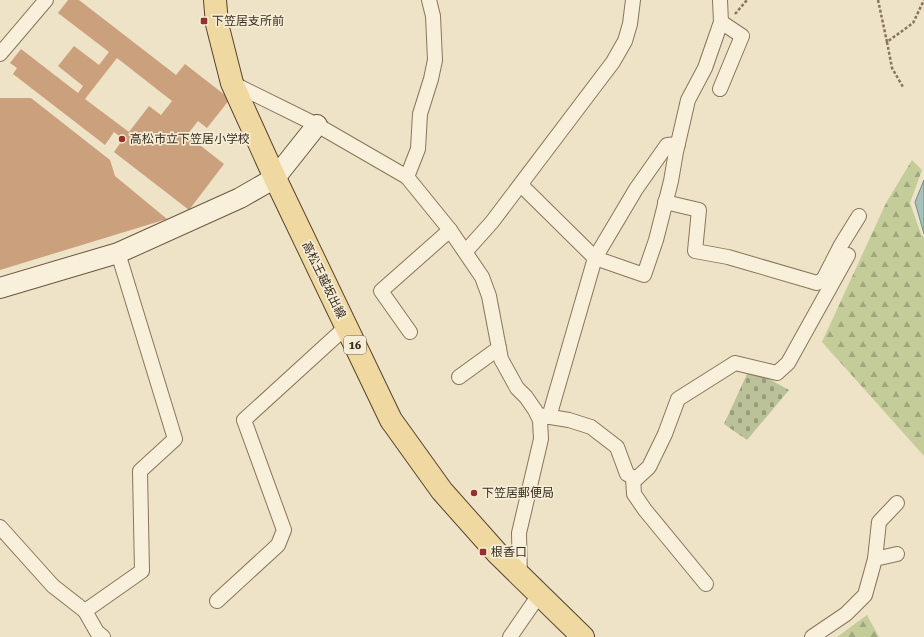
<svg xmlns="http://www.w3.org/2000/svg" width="924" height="637" font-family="'Roboto Serif','Noto Sans JP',serif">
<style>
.forest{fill:url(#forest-firs)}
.cemetery{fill:url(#cemetery-stones)}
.water{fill:#a8c1bb;stroke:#6e9089}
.building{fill:#cba07d;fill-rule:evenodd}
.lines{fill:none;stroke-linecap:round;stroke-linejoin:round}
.street-casing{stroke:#89755c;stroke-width:16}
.secondary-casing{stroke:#6b563f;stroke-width:22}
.primary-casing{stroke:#574330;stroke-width:24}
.path{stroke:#89755c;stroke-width:2.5;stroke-dasharray:3 2;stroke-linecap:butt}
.street{stroke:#f8f0da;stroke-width:14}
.secondary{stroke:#f8f0da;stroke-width:20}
.primary{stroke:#efd9a0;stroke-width:22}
.poi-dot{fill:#97302d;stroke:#f5edd6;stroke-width:1.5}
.labels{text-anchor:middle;stroke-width:3.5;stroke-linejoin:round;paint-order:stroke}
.shield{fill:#f5edd6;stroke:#716757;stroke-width:1}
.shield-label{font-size:11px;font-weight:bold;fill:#392d20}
.poi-label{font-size:12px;fill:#392d20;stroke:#f5edd6;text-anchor:start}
.street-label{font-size:12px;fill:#392d20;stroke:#f5edd6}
</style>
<defs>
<pattern id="forest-firs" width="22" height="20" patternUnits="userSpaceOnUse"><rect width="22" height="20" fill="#c4cc9a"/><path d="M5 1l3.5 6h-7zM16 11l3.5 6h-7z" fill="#a0a67d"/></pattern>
<pattern id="cemetery-stones" width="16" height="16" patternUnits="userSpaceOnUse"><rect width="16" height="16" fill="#bbc199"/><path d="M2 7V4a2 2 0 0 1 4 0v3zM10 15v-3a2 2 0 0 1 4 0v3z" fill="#999d7c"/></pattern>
</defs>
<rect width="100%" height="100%" fill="#eee3c6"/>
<!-- forest -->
<g class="forest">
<polygon points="912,160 922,170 910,203 921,234 924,237 924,456 822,342 886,203"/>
<polygon points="867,615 879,637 837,637"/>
</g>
<!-- cemetery -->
<polygon class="cemetery" points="748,372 767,378 789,390 747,440 724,424"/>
<!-- water -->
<polygon class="water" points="924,180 924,234 915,202"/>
<!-- building -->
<g class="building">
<path d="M68 0H79L176 75 185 64 230 99 207 128 198 121 187 135 224 164 189 210 114 152 123 139 114 132 105 145 13 74 17 68 10 63 21 49 78 93 83 86 58 66 74 46 99 65 109 52 58 13ZM117 58 172 101 161 115 149 106 129 132 85 99Z"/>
<polygon points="0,98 31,98 110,160 115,176 167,219 0,270"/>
</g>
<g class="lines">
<defs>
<g id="street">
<polyline points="720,0 721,22 742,36 720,89"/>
<polyline points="0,54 46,0"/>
<polyline points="232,83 317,125 407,177 450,230 482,277 489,296 501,359 517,388 526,397 535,410 540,420 541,439 519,533 520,577"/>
<polyline points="407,177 418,149 420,114 431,79 435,60 433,16 429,0"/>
<polyline points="521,185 595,258 644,275 656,240 671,181 676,152 688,100 705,68 721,22"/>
<polyline points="665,202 699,210 695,251 728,257 817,283 822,280 832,283"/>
<polyline points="466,251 492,222 613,62 625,41 630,24 633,0"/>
<polyline points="823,280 841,245 859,216"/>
<polyline points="410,332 381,291 450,230"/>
<polyline points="459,377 499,348"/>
<polyline points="538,415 569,420 591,427 617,447 627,474 636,479 649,467 665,434 678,399 735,363 777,373 788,363 848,255"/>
<polyline points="549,417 595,258 636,189 667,145 678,144"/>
<polyline points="633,478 634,494 645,510 706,584"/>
<polyline points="0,527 53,586 85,611"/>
<polyline points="875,559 879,522 897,503"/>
<polyline points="217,601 278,545 284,530 244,420 346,327"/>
<polyline points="103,637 97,632 85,611 142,571 140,471 175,439 118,253"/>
<polyline points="510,637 539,595"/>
<polyline points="812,637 846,614 865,595 875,559 897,554"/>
</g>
<polyline id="secondary" points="0,288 118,253 240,198 275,178 317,125"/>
<polyline id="primary" points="215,0 217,24 232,83 275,178 391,420 442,491 498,554 583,637"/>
</defs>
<!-- street casing -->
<use href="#street" class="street-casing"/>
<!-- secondary casing -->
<use href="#secondary" class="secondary-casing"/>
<!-- primary casing -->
<use href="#primary" class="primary-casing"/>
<!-- path -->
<g class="path">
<polyline points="878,0 887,42 913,23 924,0"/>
<polyline points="735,14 747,0"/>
<polyline points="887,42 892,68 903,87"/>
</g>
<!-- street -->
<use href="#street" class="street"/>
<!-- secondary -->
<use href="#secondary" class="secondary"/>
<!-- primary -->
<use href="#primary" class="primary"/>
</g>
<!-- markers -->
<g class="poi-dot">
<rect x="200" y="17" width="8" height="8" rx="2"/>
<circle cx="122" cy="139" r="4"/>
<circle cx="474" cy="493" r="4"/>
<rect x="479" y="548" width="8" height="8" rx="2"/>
</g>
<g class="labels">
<!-- shield labels -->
<rect class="shield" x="344" y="336" width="22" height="18" rx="3"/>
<g class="shield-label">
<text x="355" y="349">16</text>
</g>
<!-- poi labels -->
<g class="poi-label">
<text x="212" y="25">下笠居支所前</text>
<text x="130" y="143">高松市立下笠居小学校</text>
<text x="482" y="497">下笠居郵便局</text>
<text x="491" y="556">根香口</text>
</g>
<!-- street labels -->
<g class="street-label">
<text transform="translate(324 280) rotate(64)" y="4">高松王越坂出線</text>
</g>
</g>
</svg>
